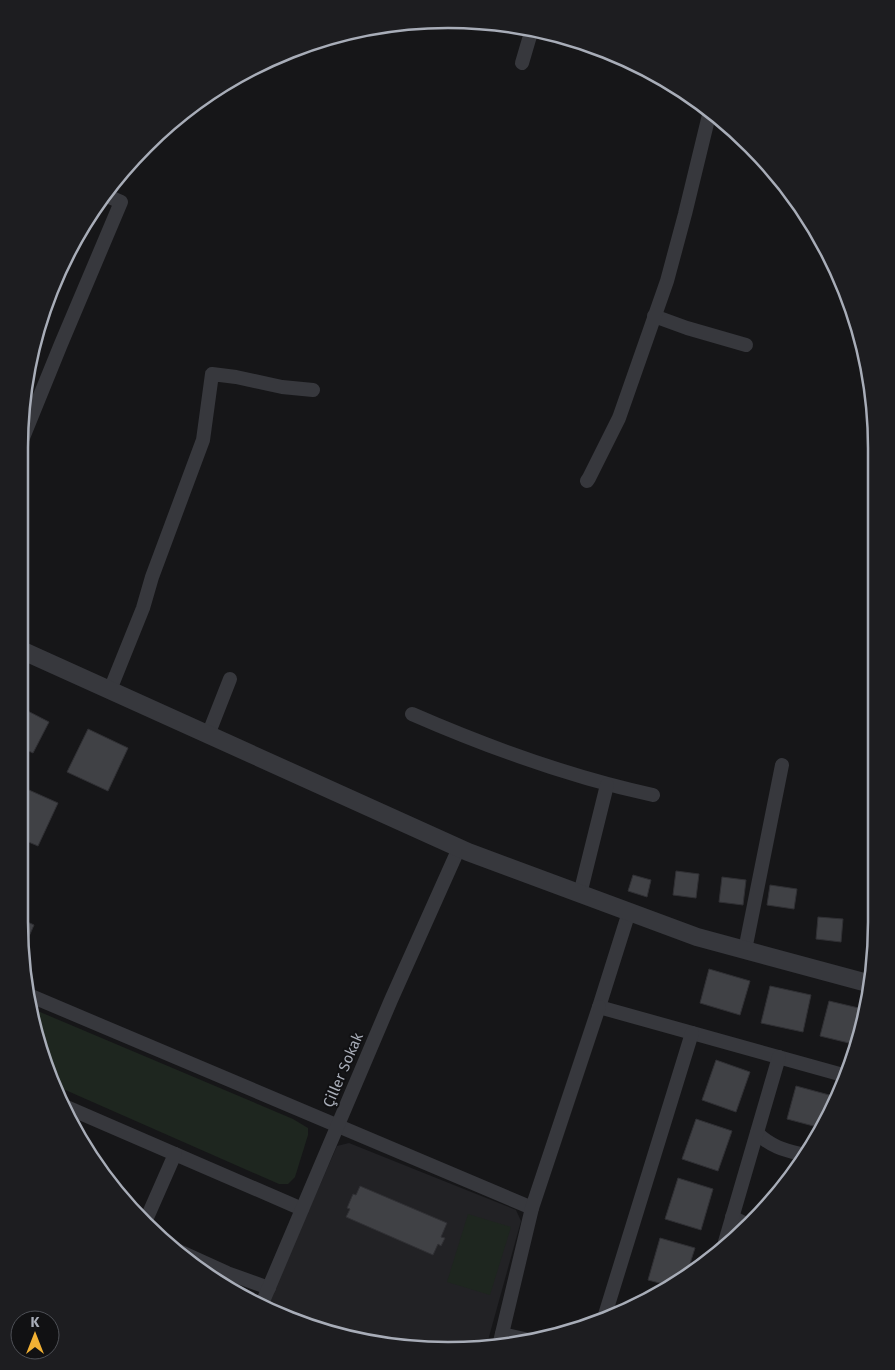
<svg xmlns="http://www.w3.org/2000/svg" width="895" height="1370" font-family="'Fira Sans',sans-serif">
<style>
.built{fill:#222225}
.green{fill:#1e261f}
.building{fill:#404145;stroke:#303034}
.lines{fill:none;stroke-linecap:round;stroke-linejoin:round}
.minor{stroke:#37383d;stroke-width:14}
.tertiary{stroke:#37383d;stroke-width:18}
.labels{text-anchor:middle;stroke-width:4;stroke-linejoin:round;paint-order:stroke}
.street-label{font-size:15px;fill:#a8adb8;stroke:#111113}
.rim{fill:none;stroke:#a8adb8;stroke-width:2.5}
</style>
<rect width="100%" height="100%" fill="#161618"/>
<!-- built -->
<polygon class="built" points="349,1143 516,1210 521,1221 487,1344 419,1350 284,1319 271,1312 268,1303 337,1146"/>
<!-- green -->
<g class="green">
<polygon points="33,1009 293,1119 308,1128 308,1135 295,1177 288,1184 279,1184 54,1085 41,1060"/>
<polygon points="468,1214 511,1227 490,1295 447,1282"/>
</g>
<!-- building -->
<g class="building">
<polygon points="20,707 49,722 33,753 20,747"/>
<polygon points="88,729 128,748 108,791 67,772"/>
<polygon points="20,786 58,803 38,846 19,838"/>
<polygon points="676,871 699,874 696,898 673,895"/>
<polygon points="633,875 651,880 647,897 628,891"/>
<polygon points="722,877 746,880 743,905 719,902"/>
<polygon points="770,885 797,889 794,909 767,905"/>
<polygon points="818,917 843,919 841,942 816,939"/>
<polygon points="19,918 34,925 23,950 19,922"/>
<polygon points="709,969 750,981 740,1015 700,1003"/>
<polygon points="770,986 811,995 803,1032 761,1023"/>
<polygon points="829,1001 863,1009 853,1044 820,1036"/>
<polygon points="716,1060 750,1072 736,1112 702,1100"/>
<polygon points="796,1086 833,1096 826,1121 821,1128 787,1119"/>
<polygon points="696,1119 732,1131 718,1171 682,1159"/>
<polygon points="678,1178 713,1189 701,1230 665,1219"/>
<polygon points="360,1186 447,1223 441,1237 445,1238 441,1246 438,1244 433,1255 346,1217 350,1209 347,1208 353,1194 356,1195"/>
<polygon points="660,1238 695,1248 687,1273 671,1286 648,1280"/>
<polygon points="186,1262 254,1293 251,1300"/>
</g>
<g class="lines">
<!-- minor -->
<g class="minor">
<polyline points="522,63 532,29"/>
<polyline points="654,316 687,328 746,345"/>
<polyline points="22,440 61,344 121,202 105,195"/>
<polyline points="587,481 589,478 619,418 667,281 685,214 710,111"/>
<polyline points="110,690 143,608 152,577 203,440 212,374 236,377 282,387 313,390"/>
<path d="M412 714C490 748 570 777 653 795"/>
<polyline points="208,735 230,679"/>
<polyline points="580,894 607,785"/>
<polyline points="629,912 599,1007 843,1075"/>
<polyline points="745,950 782,765"/>
<polyline points="31,996 532,1208"/>
<polyline points="64,1106 302,1209"/>
<path d="M757 1133C771 1147 785 1150 804 1155"/>
<polyline points="732,1217 746,1224"/>
<polyline points="146,1220 175,1154"/>
<polyline points="725,1242 779,1057"/>
<polyline points="174,1249 227,1273 269,1288"/>
<polyline points="261,1306 391,1000 459,848"/>
<polyline points="604,1318 692,1033"/>
<polyline points="502,1334 529,1340"/>
<polyline points="500,1342 532,1208 599,1007"/>
</g>
<!-- tertiary -->
<polyline class="tertiary" points="21,650 468,852 697,937 871,984"/>
</g>
<g class="labels">
<!-- street labels -->
<g class="street-label">
<text transform="translate(343 1070) rotate(-67)" y="5">Çiller Sokak</text>
</g>
</g>
<!-- crop -->
<path d="M0 0H895V1370H0ZM448 28H448A420 420 0 0 1 868 448V922A420 420 0 0 1 448 1342H448A420 420 0 0 1 28 922V448A420 420 0 0 1 448 28Z" fill="#1d1d20" fill-rule="evenodd"/>
<path class="rim" d="M448 28H448A420 420 0 0 1 868 448V922A420 420 0 0 1 448 1342H448A420 420 0 0 1 28 922V448A420 420 0 0 1 448 28Z"/>
<!-- north arrow -->
<g transform="translate(35 1335)"><circle r="24" fill="#111113" stroke="#4d4f55"/>
<path d="M0-4L9 19L0 12L-9 19Z" fill="#f2b134"/>
<text y="-8" font-size="14" font-weight="bold" text-anchor="middle" fill="#a8adb8">K</text>
</g>
</svg>
